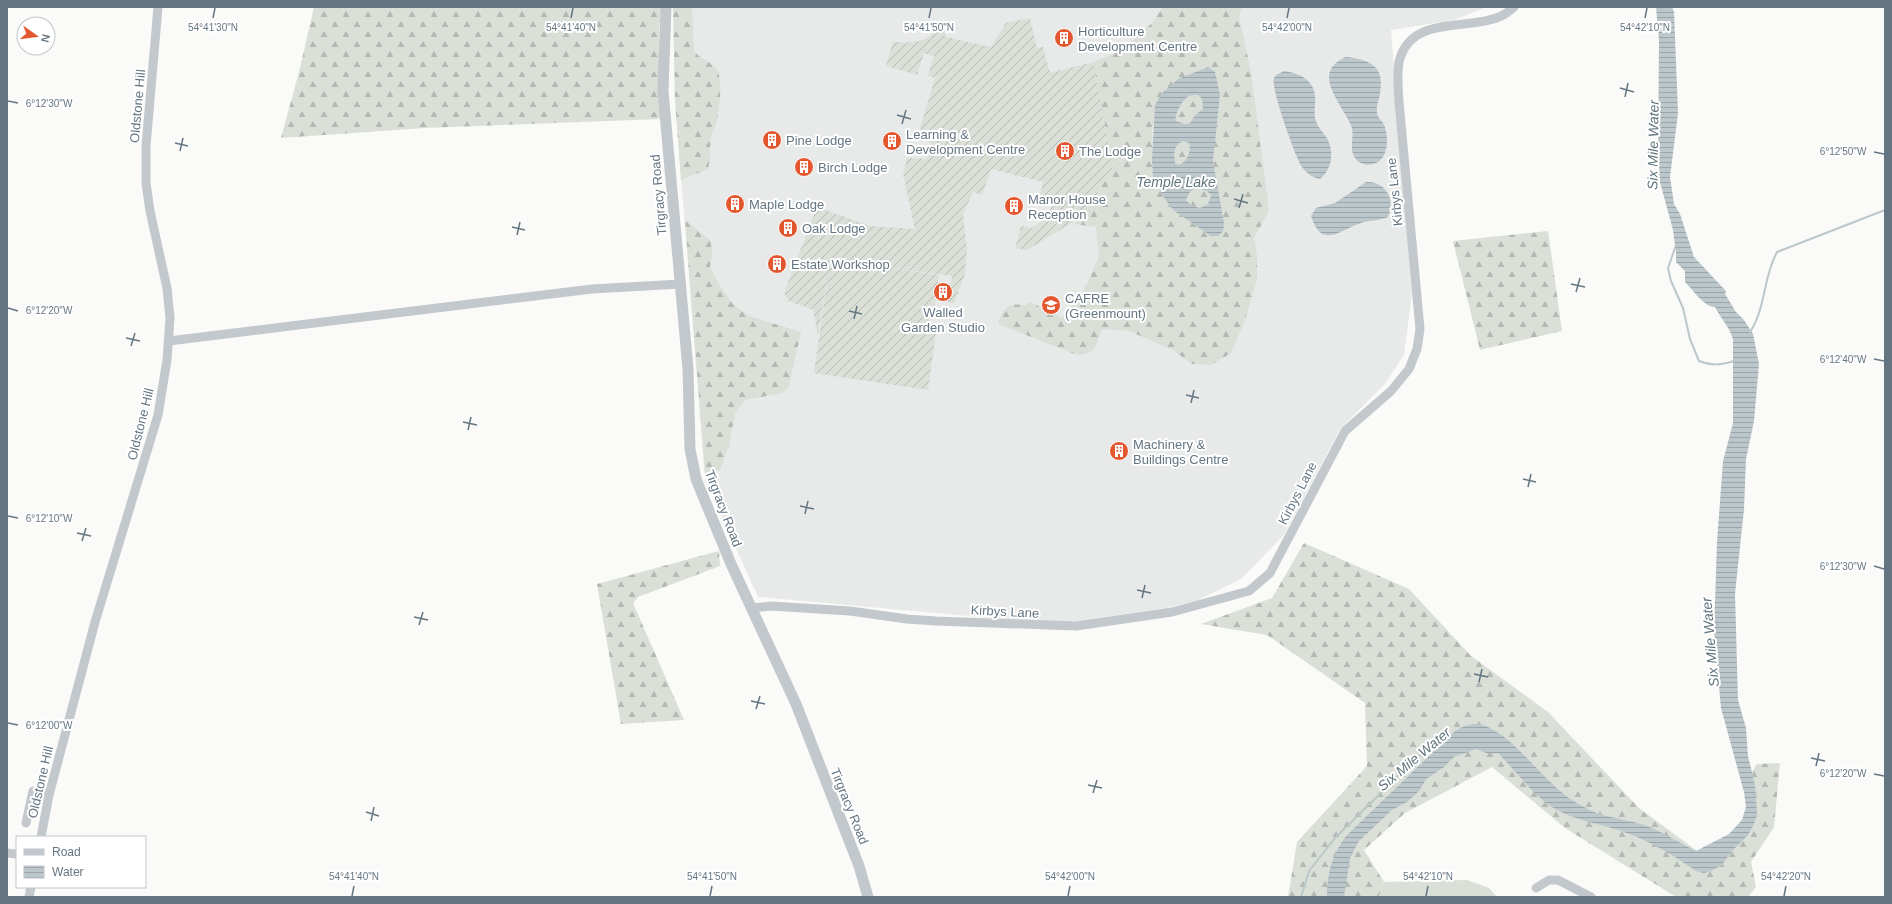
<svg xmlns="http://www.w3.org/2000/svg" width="1892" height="904" font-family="Helvetica,sans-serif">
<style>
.built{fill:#e8e9e9}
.forest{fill:url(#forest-firs);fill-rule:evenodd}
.garden{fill:url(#garden-furrows)}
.pitch{fill:#dadfd7}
.water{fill:url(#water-rules);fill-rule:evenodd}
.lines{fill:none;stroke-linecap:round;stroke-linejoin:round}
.stream{stroke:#bbc7cb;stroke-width:2}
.minor{stroke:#c3c8cc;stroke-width:9}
.tertiary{stroke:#c3c8cc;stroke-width:11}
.ticks{fill:none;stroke:#657683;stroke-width:1.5}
.labels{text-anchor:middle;stroke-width:4;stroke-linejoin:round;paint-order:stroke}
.poi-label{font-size:13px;fill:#657683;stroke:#fff;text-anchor:start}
.street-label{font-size:13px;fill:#657683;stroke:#fff}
.water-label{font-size:14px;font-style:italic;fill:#60757c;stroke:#fff}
.ticks-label{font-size:10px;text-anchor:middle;fill:#657683;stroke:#fff;stroke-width:4;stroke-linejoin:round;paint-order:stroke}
</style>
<defs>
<pattern id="forest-firs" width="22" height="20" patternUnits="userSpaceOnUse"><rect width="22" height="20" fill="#dadfd7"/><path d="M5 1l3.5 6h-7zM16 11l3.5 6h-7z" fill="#b4b9b4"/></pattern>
<pattern id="garden-furrows" width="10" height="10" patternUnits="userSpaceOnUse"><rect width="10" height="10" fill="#dadfd7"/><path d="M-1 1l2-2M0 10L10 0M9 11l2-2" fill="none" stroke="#b4b9b4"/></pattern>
<pattern id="water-rules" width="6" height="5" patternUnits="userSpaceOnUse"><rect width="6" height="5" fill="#bbc7cb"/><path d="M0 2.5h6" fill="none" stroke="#9ca6aa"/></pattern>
</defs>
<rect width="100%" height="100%" fill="#fafaf8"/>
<!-- built -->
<polygon class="built" points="673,7 1487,7 1454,20 1391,30 1412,294 1404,355 1385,384 1340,429 1284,535 1241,579 1196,601 1165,608 1057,624 758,597 705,480 675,100"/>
<!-- forest -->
<g class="forest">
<polygon points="314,7 661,7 659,32 660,119 425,128 281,138 299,72"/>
<path d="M673 7H692L694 51C701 60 710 61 716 68 724 77 719 113 716 125 714 129 711 134 711 139 709 150 711 159 708 169L681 180 675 100Z"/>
<path d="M1163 7H1242L1239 16 1251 72 1269 211 1254 238 1257 255V280L1244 323 1231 353 1211 365 1192 364 1173 350 1129 331 1102 329C1096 344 1097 354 1077 355L998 324C1004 306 1008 303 1026 305L1030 302 1062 318 1082 294 1099 257 1096 227 1074 224 1083 216 1113 167 1093 62 1121 51 1152 23ZM1208 67 1220 95 1213 161 1217 185 1204 231 1163 196 1153 178 1152 126 1194 73Z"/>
<path d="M1198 95 1202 98 1203 109 1195 115 1190 123 1185 124 1176 121C1174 116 1181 102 1186 98 1189 95 1194 95 1198 95Z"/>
<path d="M1183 140 1189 142C1192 150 1187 162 1179 165L1175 163C1174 153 1173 145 1183 140Z"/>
<polygon points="1196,188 1207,191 1211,195 1208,204 1200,208 1192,206 1186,200 1190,192"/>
<polygon points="685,220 711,241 712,256 710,266 718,283 733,304 749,316 801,332 789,386 783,393 745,400 735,414 729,445 720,470 705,474"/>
<polygon points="1548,231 1562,331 1480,350 1453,241"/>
<polygon points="1304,543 1409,589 1471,656 1548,712 1639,808 1697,851 1708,854 1747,826 1748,778 1757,764 1780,763 1774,827 1751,862 1756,887 1748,897 1676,897 1565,828 1492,767 1405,813 1364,850 1384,882 1379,897 1288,897 1297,842 1367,766 1365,703 1267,635 1201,624 1272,598"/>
<polygon points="719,551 720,566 638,597 633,603 684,720 621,724 597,584"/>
</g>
<!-- garden -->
<path class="garden" d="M1030 18 1037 48 1043 47 1050 73 1093 62 1113 167 1083 216 1027 250 1015 248 1021 226 1032 228C1044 220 1052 212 1054 198L1040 195 1043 182 991 169 982 195 973 192 963 215 967 250 965 274 954 303H948L952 276 864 264 939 275 934 310H931L928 331 936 332 928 390 814 373 830 259 818 335 813 310 789 301 784 293 817 207 870 226 915 229 903 174 907 158 927 159 931 145 920 128 935 78 928 76 934 56 924 53 917 75 886 66 893 42C909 43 930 44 937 26L943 30 946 37 991 47 1006 23Z"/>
<!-- pitch -->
<polygon class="pitch" points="1467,880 1489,888 1497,897 1379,897 1384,882"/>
<!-- water -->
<g class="water">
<path d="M1656 7H1672L1674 12 1678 113 1670 177 1674 204 1680 214 1694 257 1726 291 1725 294 1736 312 1744 320 1753 334 1759 364 1754 421 1746 459 1744 509 1735 594 1738 700 1746 728 1748 756 1755 785 1757 813 1754 824 1748 835 1731 852 1722 865 1711 871 1704 873 1696 871C1675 856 1651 842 1627 833 1603 824 1574 821 1552 807 1531 793 1516 771 1498 753L1489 754 1476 749 1454 757 1443 768 1426 779 1419 791 1407 802 1392 810 1359 841 1350 858 1344 897H1327C1327 873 1332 854 1347 835L1454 732C1466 724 1477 721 1490 728 1521 744 1545 784 1575 802 1584 807 1596 814 1606 816 1619 819 1631 821 1644 825 1662 831 1679 843 1696 851L1729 834 1742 820 1746 807 1744 792 1721 708 1714 632 1717 542 1723 461 1733 423V339C1729 326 1721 319 1715 307 1704 307 1693 290 1685 282V271L1676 262V252L1673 230 1660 182 1658 156 1659 41Z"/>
<path d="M1346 57C1371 60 1385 66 1380 94 1379 100 1376 106 1377 112 1377 118 1382 120 1384 125 1389 137 1389 159 1374 164 1367 166 1359 164 1355 158 1349 150 1354 138 1352 128 1345 106 1308 73 1346 57Z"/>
<path d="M1208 67 1215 72 1220 95 1213 161 1224 224 1223 231 1218 236H1211L1173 210 1163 196 1153 178 1152 159 1155 105 1162 93 1178 79ZM1198 95 1202 99 1203 109 1195 115 1190 123 1185 124 1176 121C1174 116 1181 102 1186 98 1189 95 1194 95 1198 95ZM1183 141 1189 143C1192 150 1187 162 1179 165L1175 163C1174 153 1173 145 1183 141ZM1196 188 1207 191 1211 195 1208 204 1200 208 1192 206 1186 200 1190 192Z"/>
<path d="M1284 71C1299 73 1314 80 1315 96 1316 104 1313 113 1316 121 1318 128 1324 133 1328 140 1334 154 1332 169 1320 179 1312 177 1307 174 1302 167 1296 158 1270 87 1274 78 1276 74 1281 73 1284 71Z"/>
<path d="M1366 182C1386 181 1396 200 1388 217 1379 221 1370 220 1361 223 1341 229 1322 251 1311 216L1316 208 1335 203Z"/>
</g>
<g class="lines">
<!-- stream -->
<g class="stream">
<path d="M1676 245 1668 268 1671 281 1683 308 1690 339 1699 361C1711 366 1721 365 1734 361"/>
<path d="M1750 332C1766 308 1763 277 1777 252L1885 210"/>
<polyline points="1301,897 1309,871 1335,838 1440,735"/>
</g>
<!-- minor -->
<g class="minor">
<polyline points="169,341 592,289 681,284"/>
<path d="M752 608 771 606 850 611 907 619 936 621 1076 626 1172 612 1249 591 1270 573 1345 431 1391 391 1409 369 1417 349 1420 329 1399 102C1398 89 1397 75 1399 62 1410 15 1465 31 1499 17 1505 15 1509 11 1514 7"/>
<polyline points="26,823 33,791 49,795"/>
<polyline points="41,837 49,795 95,622 158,415 167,360 170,318 167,288 150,211 146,183 146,146 158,7"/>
<polyline points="7,853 17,854"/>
<polyline points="1536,888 1549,880 1558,880 1591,897"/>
<polyline points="29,897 31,887"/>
</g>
<!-- tertiary -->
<polyline class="tertiary" points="666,7 663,91 688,369 690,449 696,479 731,564 796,704 859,866 868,897"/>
</g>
<!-- ticks -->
<path class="ticks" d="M213 18 215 8M571 18 573 8M929 18 931 8M1287 18 1289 8M1645 18 1647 8M1620 88 1634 92M1625 97 1628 83M8 101 18 103M897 115 911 119M902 124 906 110M175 143 188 146M180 151 183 138M1874 152 1884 154M1234 199 1248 203M1239 208 1243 194M512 227 525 230M517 235 520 222M1571 284 1585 287M1576 292 1580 278M8 308 18 311M849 311 862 314M854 319 857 306M126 338 140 341M131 346 135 333M1874 359 1884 361M1186 395 1199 398M1191 403 1194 390M463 422 477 425M468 430 471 417M1523 479 1536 482M1528 487 1531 474M800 506 814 509M805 514 808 501M8 516 18 518M77 533 91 536M82 541 86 528M1874 566 1884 569M1137 590 1151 593M1142 598 1145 585M414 617 428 620M419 625 423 612M1474 674 1488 677M1479 682 1482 669M751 701 765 704M756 709 760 696M8 723 18 725M1811 758 1825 761M1816 766 1819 753M1874 774 1884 776M1088 785 1102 788M1093 793 1097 780M366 812 379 816M371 821 374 807M352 896 354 886M710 896 712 886M1068 896 1070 886M1426 896 1428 886M1784 896 1786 886"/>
<!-- icons -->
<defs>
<symbol id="building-disc" viewBox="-11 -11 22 22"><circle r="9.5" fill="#e4572e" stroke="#fff"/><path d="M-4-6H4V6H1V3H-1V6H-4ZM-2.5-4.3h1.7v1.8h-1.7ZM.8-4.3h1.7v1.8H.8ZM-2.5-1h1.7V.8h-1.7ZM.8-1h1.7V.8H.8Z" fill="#fff"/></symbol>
<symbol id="university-disc" viewBox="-11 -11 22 22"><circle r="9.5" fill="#e4572e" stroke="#fff"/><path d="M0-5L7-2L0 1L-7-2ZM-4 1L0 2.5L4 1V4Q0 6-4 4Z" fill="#fff"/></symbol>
</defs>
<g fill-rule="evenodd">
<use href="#building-disc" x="1053" y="27" width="22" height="22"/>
<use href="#building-disc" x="761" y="129" width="22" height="22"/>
<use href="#building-disc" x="881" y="130" width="22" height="22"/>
<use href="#building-disc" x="1054" y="140" width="22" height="22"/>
<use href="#building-disc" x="793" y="156" width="22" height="22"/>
<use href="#building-disc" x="724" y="193" width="22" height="22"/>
<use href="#building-disc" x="1003" y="195" width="22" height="22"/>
<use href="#building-disc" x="777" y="217" width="22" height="22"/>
<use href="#building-disc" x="766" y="253" width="22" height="22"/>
<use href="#building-disc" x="932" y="281" width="22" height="22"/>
<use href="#university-disc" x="1040" y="294" width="22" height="22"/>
<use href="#building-disc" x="1108" y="440" width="22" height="22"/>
</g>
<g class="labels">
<!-- poi labels -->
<g class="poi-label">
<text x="1078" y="36">Horticulture<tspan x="1078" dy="15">Development Centre</tspan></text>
<text x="906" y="139">Learning &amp;<tspan x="906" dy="15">Development Centre</tspan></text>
<text x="786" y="145">Pine Lodge</text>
<text x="1079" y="156">The Lodge</text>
<text x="818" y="172">Birch Lodge</text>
<text x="1028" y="204">Manor House<tspan x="1028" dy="15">Reception</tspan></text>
<text x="749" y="209">Maple Lodge</text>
<text x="802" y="233">Oak Lodge</text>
<text x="791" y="269">Estate Workshop</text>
<text x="1065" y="303">CAFRE<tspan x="1065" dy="15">(Greenmount)</tspan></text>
<text x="943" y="317" text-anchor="middle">Walled<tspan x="943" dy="15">Garden Studio</tspan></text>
<text x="1133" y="449">Machinery &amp;<tspan x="1133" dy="15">Buildings Centre</tspan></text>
</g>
<!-- street labels -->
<g class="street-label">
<text transform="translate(137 106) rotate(-85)" y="5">Oldstone Hill</text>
<text transform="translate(1394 192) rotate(-96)" y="5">Kirbys Lane</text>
<text transform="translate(658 195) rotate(-95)" y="5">Tirgracy Road</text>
<text transform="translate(140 424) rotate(-76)" y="5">Oldstone Hill</text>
<text transform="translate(1297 493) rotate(-63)" y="5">Kirbys Lane</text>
<text transform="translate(724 508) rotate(69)" y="5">Tirgracy Road</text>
<text transform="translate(1005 611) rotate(3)" y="5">Kirbys Lane</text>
<text transform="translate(40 782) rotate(-77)" y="5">Oldstone Hill</text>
<text transform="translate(850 806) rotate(68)" y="5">Tirgracy Road</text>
</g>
<!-- water labels -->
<g class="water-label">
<text transform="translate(1653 145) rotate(-89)" y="5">Six Mile Water</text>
<text x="1176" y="187">Temple Lake</text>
<text transform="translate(1710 642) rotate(-95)" y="5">Six Mile Water</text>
<text transform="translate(1414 759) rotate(-40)" y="5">Six Mile Water</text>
</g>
</g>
<g class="ticks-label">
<text x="571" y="31">54°41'40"N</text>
<text x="929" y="31">54°41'50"N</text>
<text x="1287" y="31">54°42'00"N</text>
<text x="1645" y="31">54°42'10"N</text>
<text x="213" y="31">54°41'30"N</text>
<text x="49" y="107">6°12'30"W</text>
<text x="1843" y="155">6°12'50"W</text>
<text x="49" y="314">6°12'20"W</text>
<text x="1843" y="363">6°12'40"W</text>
<text x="49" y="522">6°12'10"W</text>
<text x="1843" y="570">6°12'30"W</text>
<text x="49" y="729">6°12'00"W</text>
<text x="1843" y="777">6°12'20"W</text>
<text x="354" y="880">54°41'40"N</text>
<text x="712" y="880">54°41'50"N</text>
<text x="1070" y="880">54°42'00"N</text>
<text x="1428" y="880">54°42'10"N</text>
<text x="1786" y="880">54°42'20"N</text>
</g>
<!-- border -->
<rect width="1892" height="904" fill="none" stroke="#657683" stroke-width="16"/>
<!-- legend -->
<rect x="16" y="836" width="130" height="52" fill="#ffffff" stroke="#c1c8cd"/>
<rect x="24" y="849" width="20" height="6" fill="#c3c8cc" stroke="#c1c8cd"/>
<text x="52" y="856" font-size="12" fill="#657683">Road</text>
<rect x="24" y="866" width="20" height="12" fill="url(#water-rules)" stroke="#c1c8cd"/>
<text x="52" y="876" font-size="12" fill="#657683">Water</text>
<!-- north arrow -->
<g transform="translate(36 36) rotate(104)"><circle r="19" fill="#ffffff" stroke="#c1c8cd"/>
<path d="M0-3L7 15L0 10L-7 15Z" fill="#e4572e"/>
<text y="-6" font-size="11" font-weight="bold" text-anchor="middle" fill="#657683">N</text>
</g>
</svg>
